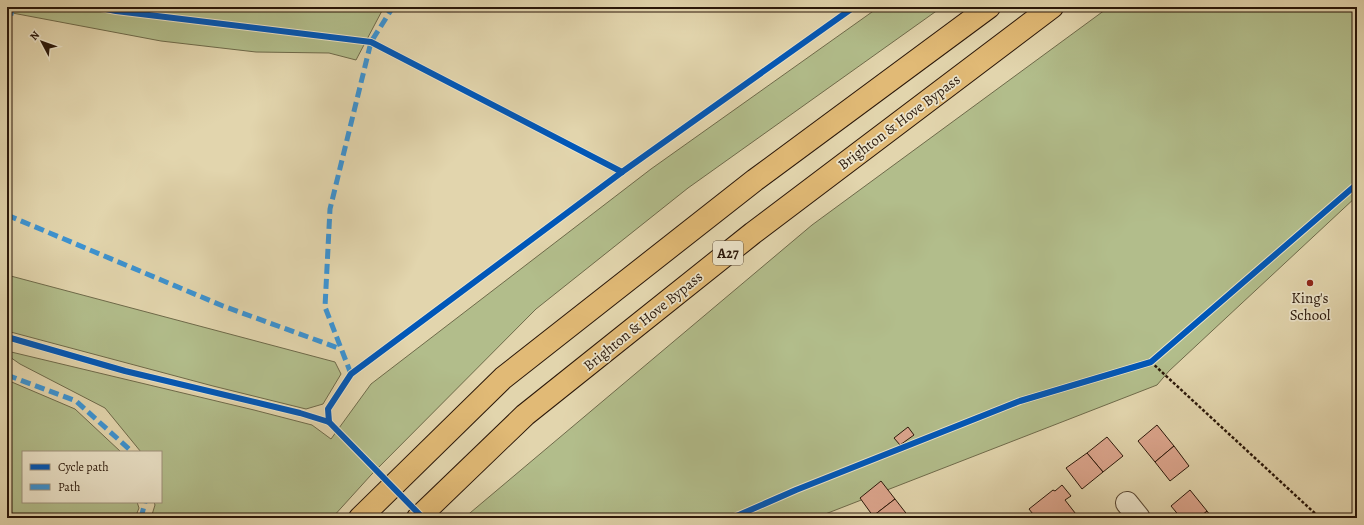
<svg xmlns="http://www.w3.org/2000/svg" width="1364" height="525" font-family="Alegreya,serif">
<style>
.green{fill:#b2bd8b;stroke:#6e6a4a}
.building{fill:#dca58d;stroke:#2a1709}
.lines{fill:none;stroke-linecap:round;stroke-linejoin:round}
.minor-casing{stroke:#584632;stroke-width:24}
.highway-casing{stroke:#2a1709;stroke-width:24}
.path{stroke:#2a1709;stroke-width:2.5;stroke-dasharray:3 2;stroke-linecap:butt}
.minor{stroke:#ece4ca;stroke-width:22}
.highway{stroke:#e1ba76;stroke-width:22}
.quiet{stroke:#3c93d2;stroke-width:5;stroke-dasharray:10 5;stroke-linecap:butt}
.cycleway-casing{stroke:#ece4ca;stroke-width:8}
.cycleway{stroke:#0057b8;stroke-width:6}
.poi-dot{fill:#8f2418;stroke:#ece4ca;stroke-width:1.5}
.labels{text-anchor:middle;stroke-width:3.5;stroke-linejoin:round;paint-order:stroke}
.shield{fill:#ece4ca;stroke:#645443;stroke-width:1}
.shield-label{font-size:14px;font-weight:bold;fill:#2a1709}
.street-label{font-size:15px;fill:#2a1709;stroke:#ece4ca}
.poi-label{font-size:15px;fill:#2a1709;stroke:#ece4ca}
</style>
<rect width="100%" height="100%" fill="#e2d5ad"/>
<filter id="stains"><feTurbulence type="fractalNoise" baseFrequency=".005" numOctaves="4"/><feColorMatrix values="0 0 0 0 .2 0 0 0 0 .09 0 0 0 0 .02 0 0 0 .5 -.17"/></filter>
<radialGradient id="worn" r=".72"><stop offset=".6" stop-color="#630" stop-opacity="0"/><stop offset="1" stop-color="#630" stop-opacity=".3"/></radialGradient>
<!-- green -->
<g class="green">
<polygon points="7,7 384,7 356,60 329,53 256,52 161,41 7,12"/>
<polygon points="879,7 942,7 688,188 536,309 371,475 332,518 151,518 155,505 154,502 161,502 161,452 141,452 105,408 20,364 7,355 7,351 254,410 312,425 331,439 371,384 651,169"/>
<polygon points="1109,7 1357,7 1357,196 1169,371 1157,385 815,518 464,518 812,225"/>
<polygon points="7,275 335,362 341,374 323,404 306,409 213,386 7,331"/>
<polygon points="7,380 75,409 121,452 23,452 23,502 137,502 139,508 135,518 7,518"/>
</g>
<!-- building -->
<g class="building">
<polygon points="1157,425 1174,446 1155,462 1138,441"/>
<polygon points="908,427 914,435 900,445 894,438"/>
<polygon points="1107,437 1123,456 1103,472 1087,453"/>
<polygon points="1174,446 1189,466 1170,481 1155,462"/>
<polygon points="1087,453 1103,472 1082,489 1066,468"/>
<polygon points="881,481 895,499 873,516 860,498"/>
<polygon points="1062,485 1071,496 1065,500 1079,518 1036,518 1029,509 1053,490 1055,491"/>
<polygon points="1190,490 1207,511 1199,518 1181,518 1171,506"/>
<polygon points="895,499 909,517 907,518 875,518 873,516"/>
<polygon points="1207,511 1212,518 1199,518"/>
</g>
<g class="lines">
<defs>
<polyline id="minor" points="1127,503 1139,518"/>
<g id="highway">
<polyline points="360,518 503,378 755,180 989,7"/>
<polyline points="418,518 525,415 753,233 1052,7"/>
</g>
</defs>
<!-- minor casing -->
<use href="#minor" class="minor-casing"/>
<!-- highway casing -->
<use href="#highway" class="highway-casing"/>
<!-- path -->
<polyline class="path" points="1151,362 1320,518"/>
<!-- minor -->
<use href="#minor" class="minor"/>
<!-- highway -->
<use href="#highway" class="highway"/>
<!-- quiet -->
<g class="quiet">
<polyline points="7,30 13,7"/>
<polyline points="7,215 223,306 341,349"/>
<polyline points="351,374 325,307 330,209 371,42 393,7"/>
<polyline points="7,375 76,401 129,449 130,452"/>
<polyline points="141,518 145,502"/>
</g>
<defs>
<g id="cycleway">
<polyline points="96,7 116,11 371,42 622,172"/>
<polyline points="7,337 125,371 300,413 329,422 423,518"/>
<polyline points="329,422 328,409 351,374 622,172 854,7"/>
<polyline points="732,518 796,490 1020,401 1151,362 1357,184"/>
</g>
</defs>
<!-- cycleway casing -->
<use href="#cycleway" class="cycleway-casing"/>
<!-- cycleway -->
<use href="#cycleway" class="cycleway"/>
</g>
<!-- markers -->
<circle class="poi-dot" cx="1310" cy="283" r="4"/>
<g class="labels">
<!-- shield labels -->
<rect class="shield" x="713" y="241" width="30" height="24" rx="3"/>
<g class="shield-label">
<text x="728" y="258">A27</text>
</g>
<!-- street labels -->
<g class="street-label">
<text transform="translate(899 122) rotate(-37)" y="5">Brighton &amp; Hove Bypass</text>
<text transform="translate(643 321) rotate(-39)" y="5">Brighton &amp; Hove Bypass</text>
</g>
<!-- poi labels -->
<g class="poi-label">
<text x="1310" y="303">King's<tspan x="1310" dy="17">School</tspan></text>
</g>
</g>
<!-- margin -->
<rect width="1364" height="525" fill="none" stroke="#e2d5ad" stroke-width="24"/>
<rect x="8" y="8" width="1348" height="509" fill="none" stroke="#2a1709" stroke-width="2"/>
<rect x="12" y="12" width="1340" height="501" fill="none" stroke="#2a1709"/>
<!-- legend -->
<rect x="22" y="451" width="140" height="52" fill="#ece4ca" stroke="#9e927d"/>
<rect x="30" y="464" width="20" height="6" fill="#0057b8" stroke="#9e927d"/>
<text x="58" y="471" font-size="12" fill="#2a1709">Cycle path</text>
<rect x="30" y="484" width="20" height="6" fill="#3c93d2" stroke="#9e927d"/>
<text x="58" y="491" font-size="12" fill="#2a1709">Path</text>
<!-- north arrow -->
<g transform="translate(42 42) rotate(311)" stroke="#ece4ca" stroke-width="3" paint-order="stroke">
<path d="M0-3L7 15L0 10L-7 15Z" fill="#2a1709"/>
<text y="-6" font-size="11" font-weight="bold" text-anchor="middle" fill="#2a1709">N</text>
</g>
<rect width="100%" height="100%" filter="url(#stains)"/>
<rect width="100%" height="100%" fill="url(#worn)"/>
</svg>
